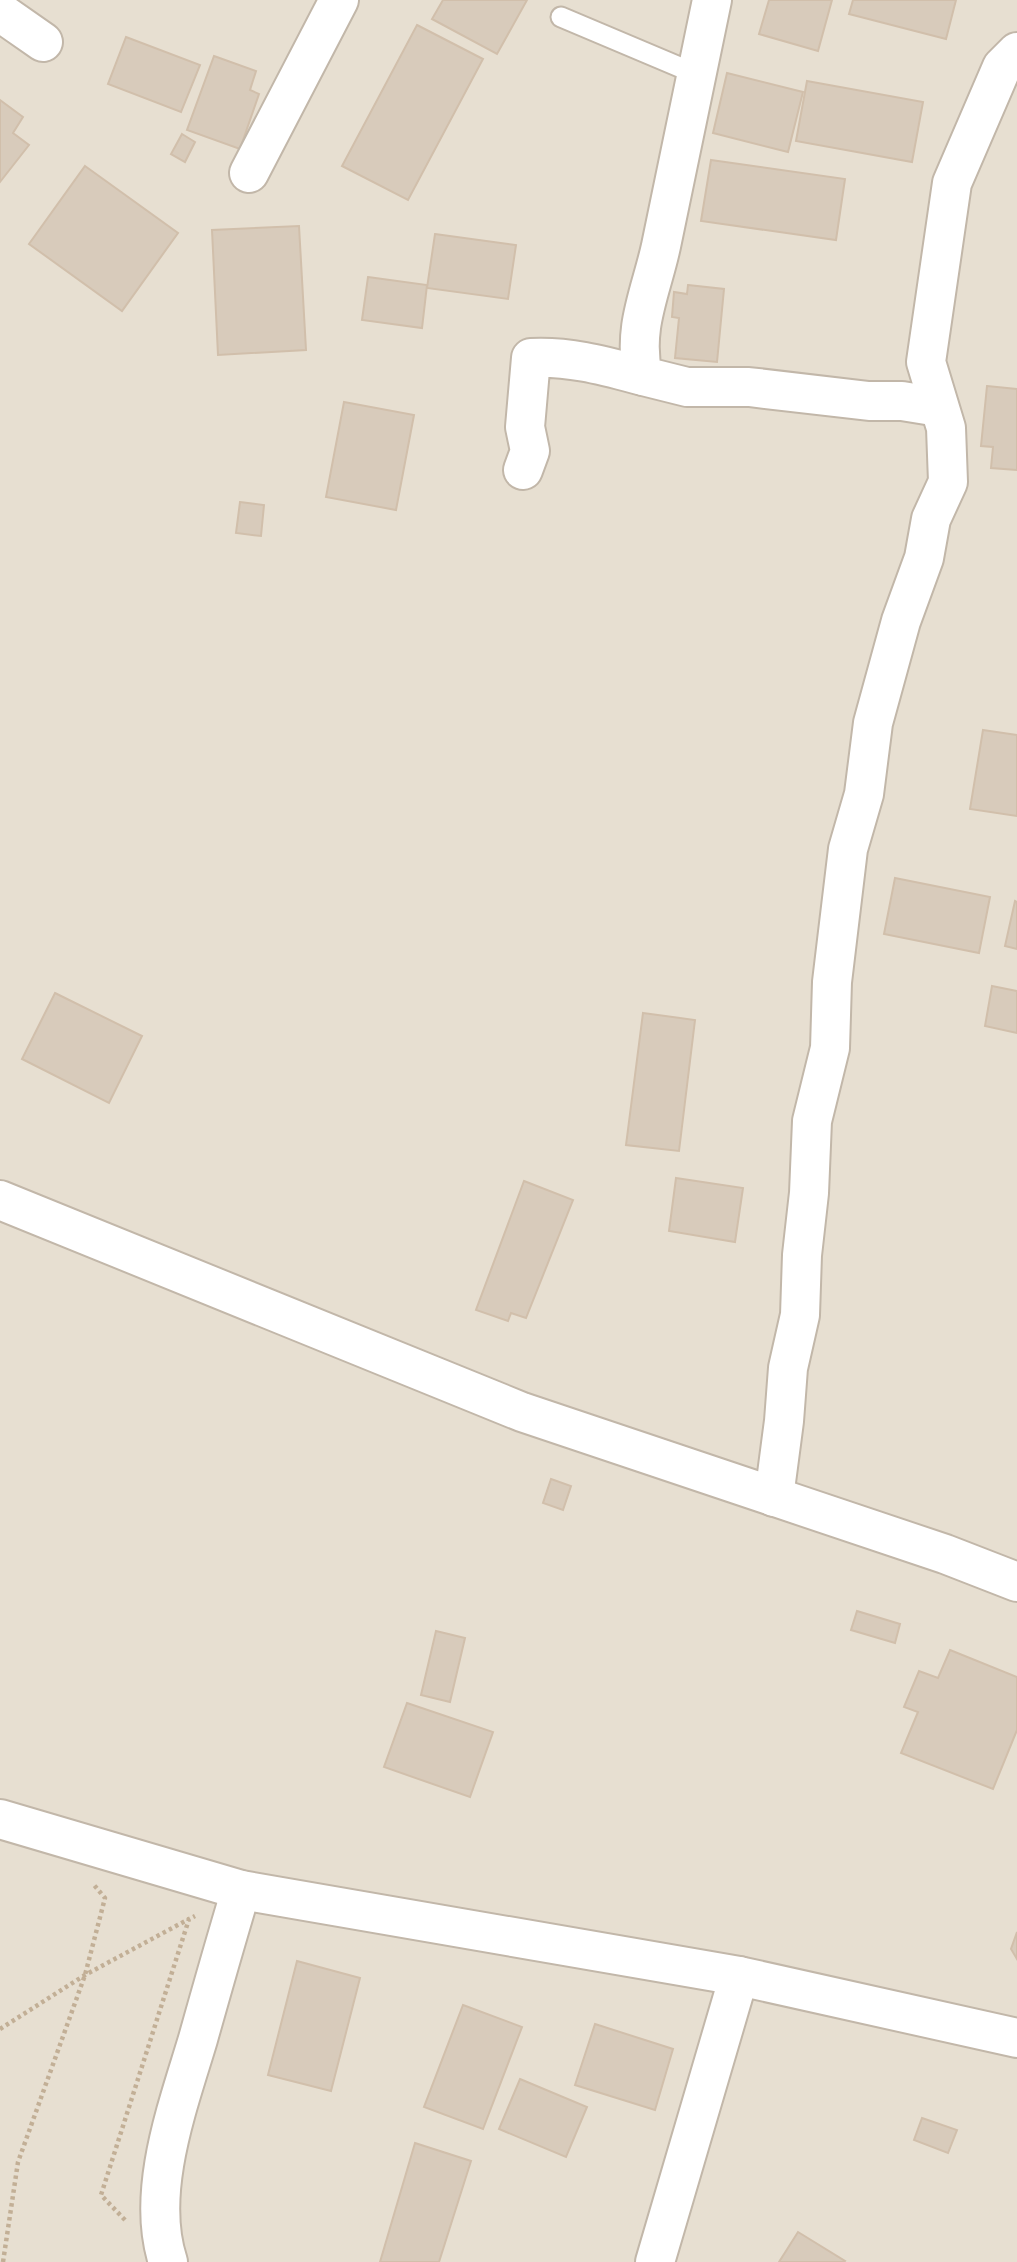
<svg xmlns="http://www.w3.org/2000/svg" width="1017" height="2262" font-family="'Varela Round',sans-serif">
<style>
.residential{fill:#e7dfd1}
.building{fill:#d8cbbb;stroke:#d1bfab;stroke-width:2}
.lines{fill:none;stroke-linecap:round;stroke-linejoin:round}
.service-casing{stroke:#c2b7a9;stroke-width:23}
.minor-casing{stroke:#c2b7a9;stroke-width:42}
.tertiary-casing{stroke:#c2b7a9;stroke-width:42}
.path{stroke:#c2af96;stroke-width:4.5;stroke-dasharray:3.5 3.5;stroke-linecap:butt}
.service{stroke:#fff;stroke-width:19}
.minor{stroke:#fff;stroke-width:38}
.tertiary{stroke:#fff;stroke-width:38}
</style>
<rect width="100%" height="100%" fill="#f3ede4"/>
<!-- residential -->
<rect class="residential" x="0" y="0" width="1017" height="2262"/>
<!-- building -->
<g class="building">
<polygon points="443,0 527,0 497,54 432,19"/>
<polygon points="769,0 832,0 818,51 759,34"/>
<polygon points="853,0 956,0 946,39 849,14"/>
<polygon points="417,25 483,59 408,200 342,166"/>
<polygon points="126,37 200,65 181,112 108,84"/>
<polygon points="214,56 256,71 250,90 259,94 240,149 187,130"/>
<polygon points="727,73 803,92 788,152 713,133"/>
<polygon points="807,81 923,102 912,162 796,141"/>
<polygon points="0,100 23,117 13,133 29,145 0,182"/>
<polygon points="182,134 195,142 185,162 171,154"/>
<polygon points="711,160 845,179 836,240 701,221"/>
<polygon points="85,166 178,233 122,311 29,244"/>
<polygon points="299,226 306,350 218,355 212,230"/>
<polygon points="435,234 516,245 508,299 427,288"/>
<polygon points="368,277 427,285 422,328 362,320"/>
<polygon points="688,285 724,289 717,362 675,358 679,318 672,317 674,292 687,294"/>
<polygon points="987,386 1017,389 1017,470 991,468 993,447 981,446"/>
<polygon points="344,402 414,415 396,510 326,497"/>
<polygon points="240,502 264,505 261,536 236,533"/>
<polygon points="983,730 1017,735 1017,816 970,809"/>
<polygon points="895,878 990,897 979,953 884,934"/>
<polygon points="1015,901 1017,902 1017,949 1005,946"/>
<polygon points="992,986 1017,991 1017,1033 985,1026"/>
<polygon points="55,993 142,1036 109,1103 22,1059"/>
<polygon points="643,1013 695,1020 679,1151 626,1145"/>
<polygon points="676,1178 743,1188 735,1242 669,1231"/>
<polygon points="524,1181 573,1200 526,1318 511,1313 508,1321 476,1310"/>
<polygon points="551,1479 571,1486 563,1510 543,1503"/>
<polygon points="857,1611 900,1624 895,1643 851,1630"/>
<polygon points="436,1631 465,1638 450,1702 421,1695"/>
<polygon points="950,1650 1017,1677 1017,1730 993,1789 901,1753 918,1712 904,1707 919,1671 938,1678"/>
<polygon points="407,1703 493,1732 470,1797 384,1767"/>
<polygon points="1017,1932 1017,1959 1011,1949"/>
<polygon points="297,1961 360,1978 331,2091 268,2075"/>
<polygon points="463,2005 522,2027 483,2129 424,2107"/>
<polygon points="595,2024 673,2049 655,2110 575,2085"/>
<polygon points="520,2079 587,2107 566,2157 499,2129"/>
<polygon points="922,2118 957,2130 948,2153 914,2140"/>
<polygon points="415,2143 471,2161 439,2262 380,2262"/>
<polygon points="798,2232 845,2261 844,2262 779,2262"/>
</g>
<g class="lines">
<defs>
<polyline id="service" points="561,17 696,74"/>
<g id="minor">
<path d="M712 0C695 82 678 164 661 246 651 292 632 328 643 376L687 387H749L869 401H902L939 407"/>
<polyline points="0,12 43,42"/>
<polyline points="249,173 339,0"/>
<path d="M523 470 530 451 525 427 531 358C570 356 605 366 643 376"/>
<polyline points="774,1497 784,1421 788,1368 800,1315 802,1255 809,1193 812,1121 830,1048 832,982 848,849 864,794 873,723 901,621 924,558 931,519 948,482 946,428 926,362 952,183 1002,67 1017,52"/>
<path d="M168 2262C145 2192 178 2106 198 2039 212 1989 226 1940 241 1890"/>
<polyline points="655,2262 739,1976"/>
</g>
<g id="tertiary">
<polyline points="0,1200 522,1412 945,1554 1017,1582"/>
<polyline points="0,1819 241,1890 739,1976 1017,2038"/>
</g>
</defs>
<!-- service casing -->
<use href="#service" class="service-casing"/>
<!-- minor casing -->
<use href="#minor" class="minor-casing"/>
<!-- tertiary casing -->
<use href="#tertiary" class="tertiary-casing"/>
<!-- path -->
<g class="path">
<polyline points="0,2029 85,1975 189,1919"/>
<polyline points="125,2220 101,2195 189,1919 195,1916"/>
<polyline points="3,2262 18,2162 85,1975 105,1898 94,1885"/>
</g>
<!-- service -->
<use href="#service" class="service"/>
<!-- minor -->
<use href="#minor" class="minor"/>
<!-- tertiary -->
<use href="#tertiary" class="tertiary"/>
</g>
</svg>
